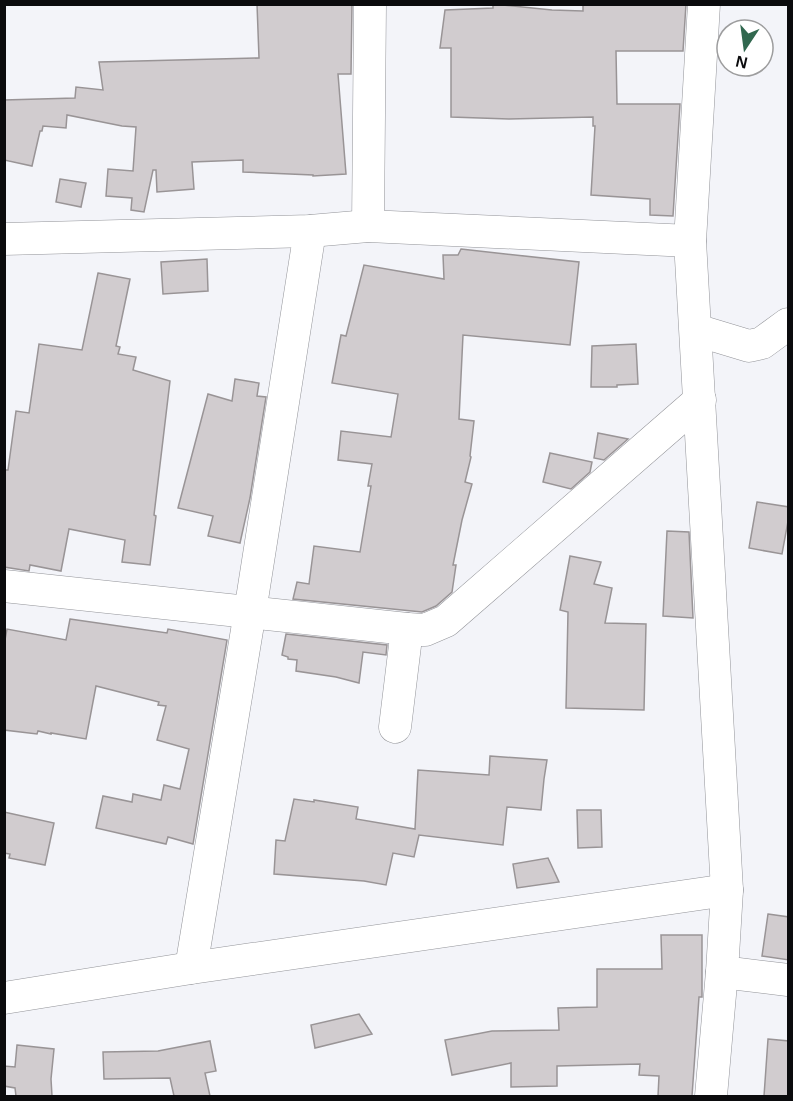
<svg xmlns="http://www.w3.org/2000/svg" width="793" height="1101" font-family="Arial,sans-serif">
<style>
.building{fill:#d1cccf;stroke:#999496;stroke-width:1.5}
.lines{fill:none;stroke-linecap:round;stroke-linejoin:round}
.minor-casing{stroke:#939499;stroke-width:33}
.minor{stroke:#fff;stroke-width:32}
</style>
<rect width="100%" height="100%" fill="#f3f4f9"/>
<!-- building -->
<g class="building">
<polygon points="257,4 352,4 351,74 338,74 346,174 313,176 313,175 243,172 243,160 192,162 194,189 157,192 156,170 153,170 144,212 131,210 132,198 106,196 108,169 133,171 136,127 122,126 67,115 66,128 43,126 42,131 40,131 32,166 4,160 4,100 75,98 76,87 103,90 99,62 259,58"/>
<polygon points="493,4 552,10 583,11 583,4 686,4 683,51 616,51 617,104 680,104 673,216 650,215 650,199 591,195 595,126 593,126 593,117 509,119 451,117 451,48 440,48 445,10 493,8"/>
<polygon points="60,179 86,183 81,207 56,202"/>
<polygon points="461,249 579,262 570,345 463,335 459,419 474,421 470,456 471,457 465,482 472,484 462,520 453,565 456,565 452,592 436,606 422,612 293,599 297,582 309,584 314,546 360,552 371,486 368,486 372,464 338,460 341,431 391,437 398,394 332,383 341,335 346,336 364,265 444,279 443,255 458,255"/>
<polygon points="207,259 208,291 163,294 161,262"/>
<polygon points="98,273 130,279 116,346 120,347 118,354 136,357 133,370 170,381 154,515 156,516 150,565 122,562 125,540 69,529 61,571 30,565 29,571 4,567 4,470 8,470 16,411 29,413 39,344 82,350"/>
<polygon points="636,344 638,384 617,385 617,387 591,387 592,346"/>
<polygon points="235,379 259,383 257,396 266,397 250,498 240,543 208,536 213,516 178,508 208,394 232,401"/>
<polygon points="598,433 628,439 604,460 594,458"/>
<polygon points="550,453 592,462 590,472 571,489 543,482"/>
<polygon points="757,502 789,507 789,516 782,554 749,548"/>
<polygon points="667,531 689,532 693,618 663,616"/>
<polygon points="570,556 601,562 594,584 612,588 605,623 646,624 644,710 566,708 568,612 560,610"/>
<polygon points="70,619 167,633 168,629 227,640 193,844 168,837 166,844 96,828 103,796 132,802 133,794 161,800 164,785 180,789 189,749 157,740 166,706 158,705 159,702 96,686 86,739 51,733 51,734 38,731 37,734 4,730 4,645 7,629 66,640"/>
<polygon points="286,634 387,645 386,655 363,652 359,683 336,677 296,671 297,660 288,659 288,657 282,655"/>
<polygon points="490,756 547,760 544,779 541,810 507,807 503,845 419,835 414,857 393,853 386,885 364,881 274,874 276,840 285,841 294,799 314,802 314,800 358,807 356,819 415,829 418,770 489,775"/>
<polygon points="577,810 601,810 602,847 578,848"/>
<polygon points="4,812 54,823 45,865 9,858 10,854 4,853"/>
<polygon points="548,858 559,882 517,888 513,864"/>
<polygon points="768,914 789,917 789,960 762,956"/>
<polygon points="661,935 702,935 702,997 699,997 692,1096 658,1096 659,1076 639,1075 640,1064 557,1066 557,1086 511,1087 511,1063 452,1075 445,1040 492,1031 559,1030 558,1008 597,1007 597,969 662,969"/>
<polygon points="359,1014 372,1034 315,1048 311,1025"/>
<polygon points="768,1039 789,1041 789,1096 764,1096"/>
<polygon points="210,1041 216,1071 205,1073 210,1096 174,1096 170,1078 104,1079 103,1052 158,1051"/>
<polygon points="17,1045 54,1049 51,1079 52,1096 16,1096 15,1088 4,1086 4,1066 15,1067"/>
</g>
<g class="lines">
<defs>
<g id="minor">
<polyline points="704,4 690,241 727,890 722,972 711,1096"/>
<polyline points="368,226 370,4"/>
<polyline points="4,239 310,231 368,226 690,241"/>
<polyline points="696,330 749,346 762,343 788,324"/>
<polyline points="4,586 407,629"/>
<polyline points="395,727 407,629 425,630 446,621 700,400"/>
<polyline points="191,968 250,612 310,231"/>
<polyline points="722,972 788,980"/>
<polyline points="4,998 191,968 727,890"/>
</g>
</defs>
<!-- minor casing -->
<use href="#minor" class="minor-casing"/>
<!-- minor -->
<use href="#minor" class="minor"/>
</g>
<!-- border -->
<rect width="793" height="1101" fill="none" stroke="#0b0b0d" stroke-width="12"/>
<!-- north arrow -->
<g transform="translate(745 48) rotate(193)"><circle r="28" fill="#ffffff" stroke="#9d9d9e" stroke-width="1.5"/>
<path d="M0-4.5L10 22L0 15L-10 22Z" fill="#31684f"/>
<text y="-9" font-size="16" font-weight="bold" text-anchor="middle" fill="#0b0b0d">N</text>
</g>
</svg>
